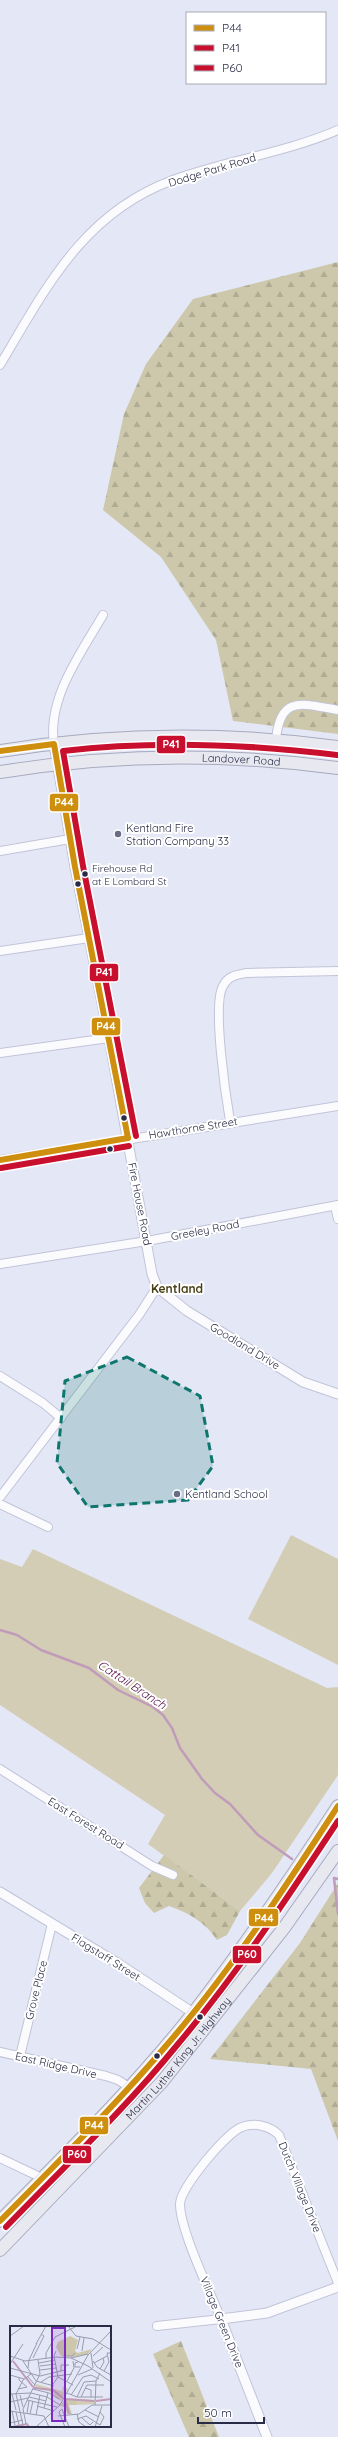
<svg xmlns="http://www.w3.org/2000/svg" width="338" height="2437" font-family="Quicksand,sans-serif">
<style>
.green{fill:#d2cdb4}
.forest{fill:url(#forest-firs)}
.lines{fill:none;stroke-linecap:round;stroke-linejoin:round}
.stream{stroke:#c19bba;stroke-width:2.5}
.minor-casing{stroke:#c1c4d8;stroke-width:10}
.tertiary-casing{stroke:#c1c4d8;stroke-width:11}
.primary-casing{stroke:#a8aabe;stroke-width:14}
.minor{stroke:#fbfbfe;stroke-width:8}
.tertiary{stroke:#fbfbfe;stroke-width:9}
.primary{stroke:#e7e8f0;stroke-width:12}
.bus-1-casing{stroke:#fff;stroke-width:9}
.bus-2-casing{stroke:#fff;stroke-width:9}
.bus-3-casing{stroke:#fff;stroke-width:9}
.bus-1{stroke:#ce8e0e;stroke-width:6}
.bus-2{stroke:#c8102e;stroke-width:6}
.bus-3{stroke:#c8102e;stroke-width:6}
.marked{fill:#0f766e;fill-opacity:0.2;stroke:#0f766e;stroke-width:3;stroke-dasharray:8 5;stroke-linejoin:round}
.poi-dot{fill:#6a6d84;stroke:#fff;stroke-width:1.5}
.bus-dot{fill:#292c46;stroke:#fff;stroke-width:1.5}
.labels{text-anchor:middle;stroke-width:4;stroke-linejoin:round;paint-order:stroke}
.bus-label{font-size:10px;fill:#292c46;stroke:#fff;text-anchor:start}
.street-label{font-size:11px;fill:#292c46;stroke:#fff}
.poi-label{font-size:11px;fill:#292c46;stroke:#fff;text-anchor:start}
.neighbourhood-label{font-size:12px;font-weight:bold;fill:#484017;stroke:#fff}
.water-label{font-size:12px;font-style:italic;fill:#541045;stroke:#fff}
.inset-river{fill:none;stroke:#c19bba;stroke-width:2}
.inset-road{fill:none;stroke:#999cb0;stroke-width:1}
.view{fill:#7b2cbf;fill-opacity:0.15;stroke:#7b2cbf;stroke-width:2}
.inset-edge{fill:none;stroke:#292c46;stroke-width:2}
.line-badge{stroke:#fff;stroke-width:1.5}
.badge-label{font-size:11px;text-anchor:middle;font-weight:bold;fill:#fff}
</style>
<defs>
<pattern id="forest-firs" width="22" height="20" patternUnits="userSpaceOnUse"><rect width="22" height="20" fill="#cdc8ab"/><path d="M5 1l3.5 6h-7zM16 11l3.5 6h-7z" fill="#b0ac94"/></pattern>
</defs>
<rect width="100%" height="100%" fill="#e4e7f6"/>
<!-- green -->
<g class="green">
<polygon points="291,1535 338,1559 338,1665 248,1619"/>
<polygon points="33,1549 327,1688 338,1687 338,1775 272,1873 240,1911 148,1844 165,1815 0,1705 0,1559 22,1567"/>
</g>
<!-- forest -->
<g class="forest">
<polygon points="338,262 338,734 233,721 216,640 161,557 103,510 124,414 146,364 193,299"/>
<path d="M164 1855 240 1911 227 1935 217 1940C205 1922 189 1913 169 1906L154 1913 145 1903 139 1888Z"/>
<polygon points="338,1883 338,2141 311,2069 210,2059 300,1943"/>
<polygon points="181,2341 219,2437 189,2437 153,2354"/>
</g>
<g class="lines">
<!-- stream -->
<g class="stream">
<polyline points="0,1630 17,1635 41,1650 89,1668 118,1690 153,1707 163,1715 172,1728 180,1748 202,1779 215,1793 230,1804 258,1835 292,1859"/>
<polyline points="338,1879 334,1878 338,1914"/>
</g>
<defs>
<g id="minor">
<path d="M0 365C46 288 83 213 173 180 227 160 285 153 338 130"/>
<path d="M276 740C280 694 303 704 338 710"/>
<path d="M54 744C47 698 81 653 103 615"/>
<polyline points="0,851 70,839"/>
<polyline points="0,951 89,938"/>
<polyline points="0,1053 109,1038"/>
<path d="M230 1121C226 1098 212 1004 223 986 228 976 236 975 246 973L338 971"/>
<polyline points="0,1160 338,1106"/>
<polyline points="335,1206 338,1219"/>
<polyline points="0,1264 147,1241 338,1205"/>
<polyline points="0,1376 43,1403 61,1418"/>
<polyline points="0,1497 139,1315 157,1287"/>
<polyline points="0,1504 48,1527"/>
<polyline points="0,1769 152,1866 173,1875"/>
<polyline points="0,2052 106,2076 118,2080 129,2087"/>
<polyline points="20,2056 52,1924"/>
<polyline points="0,2158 42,2178"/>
<path d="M157 2326 221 2319C210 2292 180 2230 180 2204 180 2188 227 2132 242 2127 254 2122 270 2126 279 2135L338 2283"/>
</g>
<g id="tertiary">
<polyline points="54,744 75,867 109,1038 152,1274 157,1287 187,1311 303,1382 338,1394"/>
<polyline points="0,1892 119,1964 210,2024"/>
<polyline points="267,2437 221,2319 267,2313 338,2287"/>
</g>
<g id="primary">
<path d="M0 751C112 733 226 732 338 747"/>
<path id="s1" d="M0 772C112 754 226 753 338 768"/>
<path d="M0 2221C67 2153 135 2087 194 2012 245 1946 292 1877 338 1806"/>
<path id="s2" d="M0 2250 162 2082 284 1928 338 1851"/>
</g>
</defs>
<!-- minor casing -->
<use href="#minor" class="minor-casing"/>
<!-- tertiary casing -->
<use href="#tertiary" class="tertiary-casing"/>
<!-- primary casing -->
<use href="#primary" class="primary-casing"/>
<!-- minor -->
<use href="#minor" class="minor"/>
<!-- tertiary -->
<use href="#tertiary" class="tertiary"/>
<!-- primary -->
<use href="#primary" class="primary"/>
<defs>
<g id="bus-1">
<polyline points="0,751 54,744 75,867 128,1138"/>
<polyline points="0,1160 128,1138"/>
<path d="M0 2221C58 2162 117 2104 171 2040 233 1967 286 1886 338 1806"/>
</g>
<g id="bus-2">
<path d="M136 1136 83 866 63 751C155 740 246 744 337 755"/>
<polyline points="1,1168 129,1146"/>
</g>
<path id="bus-3" d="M6 2227C64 2167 125 2109 178 2044 237 1974 288 1897 338 1821"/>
</defs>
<!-- bus-1 casing -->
<use href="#bus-1" class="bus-1-casing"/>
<!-- bus-2 casing -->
<use href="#bus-2" class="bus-2-casing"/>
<!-- bus-3 casing -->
<use href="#bus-3" class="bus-3-casing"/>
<!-- bus-1 -->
<use href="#bus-1" class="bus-1"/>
<!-- bus-2 -->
<use href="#bus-2" class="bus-2"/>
<!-- bus-3 -->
<use href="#bus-3" class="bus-3"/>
</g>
<!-- marked area -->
<path class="marked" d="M127 1357 200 1396 213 1466 188 1500 88 1507 57 1463 65 1381Z"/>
<!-- markers -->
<g class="poi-dot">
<circle cx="118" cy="834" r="4"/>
<circle cx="177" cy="1494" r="4"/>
</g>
<g class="bus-dot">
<circle cx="85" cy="874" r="3.5"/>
<circle cx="78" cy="884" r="3.5"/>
<circle cx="124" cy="1118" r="3.5"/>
<circle cx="110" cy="1149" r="3.5"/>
<circle cx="200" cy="2017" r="3.5"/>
<circle cx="157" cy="2056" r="3.5"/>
</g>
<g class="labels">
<!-- bus labels -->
<g class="bus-label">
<text x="92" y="872">Firehouse Rd<tspan x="92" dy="13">at E Lombard St</tspan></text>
</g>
<!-- street labels -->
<g class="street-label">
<text transform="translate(212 170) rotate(-17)" y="4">Dodge Park Road</text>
<text dy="4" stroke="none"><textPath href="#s1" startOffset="242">Landover Road</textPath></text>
<text transform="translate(193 1128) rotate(-9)" y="4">Hawthorne Street</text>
<text transform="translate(140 1204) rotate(79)" y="4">Fire House Road</text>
<text transform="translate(205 1230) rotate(-11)" y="4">Greeley Road</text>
<text transform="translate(245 1346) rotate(31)" y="4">Goodland Drive</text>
<text transform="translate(86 1823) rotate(32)" y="4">East Forest Road</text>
<text transform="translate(106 1957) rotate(32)" y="4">Flagstaff Street</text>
<text transform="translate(36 1990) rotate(-76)" y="4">Grove Place</text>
<text dy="4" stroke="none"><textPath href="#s2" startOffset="262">Martin Luther King Jr. Highway</textPath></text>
<text transform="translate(56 2065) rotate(13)" y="4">East Ridge Drive</text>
<text transform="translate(300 2187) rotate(68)" y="4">Dutch Village Drive</text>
<text transform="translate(222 2322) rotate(68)" y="4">Village Green Drive</text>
</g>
<!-- poi labels -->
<g class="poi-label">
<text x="126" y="832">Kentland Fire<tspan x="126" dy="13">Station Company 33</tspan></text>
<text x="185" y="1498">Kentland School</text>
</g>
<!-- neighbourhood labels -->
<g class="neighbourhood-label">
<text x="177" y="1293">Kentland</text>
</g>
<!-- water labels -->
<g class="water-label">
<text transform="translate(132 1685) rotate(33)" y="4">Cattail Branch</text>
</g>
</g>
<!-- overview -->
<g transform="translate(10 2326)">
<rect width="101" height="101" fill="#e4e7f6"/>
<path d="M26 58 55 66 52 64 53 60 58 63 51 75 39 65 24 62ZM68 73 85 74V78L67 79Z" fill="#d2cdb4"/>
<path d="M60 10 68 14 65 25 68 27 82 23 78 28 64 31 51 30 46 21 48 16ZM56 72 68 73 67 79H59L62 88H57L54 81 50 80Z" fill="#cdc8ab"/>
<path class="inset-river" d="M3 35 23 61M24 62 43 64 53 72M86 75 101 73M59 88 55 73 84 75M2 101 17 98 19 101"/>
<path class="inset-road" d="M58 0 66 10 83 13 101 24M0 10 14 0M26 18 36 0M67 23 70 11M72 25 74 12M81 27 83 42M0 30 15 35 46 31 61 32 78 40 101 56M53 30H62L65 27M83 30 93 21M23 32 34 10 31 8M61 32 78 28M36 33V27L45 11 65 1M13 35 26 55 44 60M83 35 87 41 101 49M68 36 65 37V41H70M29 37 45 34M84 37 97 30M0 38 13 18M30 40 46 38M0 42 30 50 55 44 56 39M18 42 19 34 27 17M90 43 94 36 93 32M30 44 46 42M51 45V39H59M94 45 99 36 97 27H101M0 49 14 53M68 49 82 43M17 50 25 59M48 51 63 59M57 55 64 42 63 35M31 56 39 51 62 48M41 61 48 51 44 30 46 25M75 62 81 64V71M8 63 17 61 9 54V51M23 63 39 67 49 73M57 67 67 71H93M0 68 21 67 37 71 50 79M2 68 6 84M10 69 13 81M61 69 73 51 81 49 89 53M19 71 36 75M67 71 74 56 86 55M71 71 77 59H94M17 74 47 81M0 76 18 72M85 79 86 55 90 47M27 80 44 85M34 82 38 67M75 84 89 91M0 85 34 90 39 101M2 85 5 99M6 86 9 99M17 87 19 75M20 88 23 75M67 88 69 96 76 101M26 89 30 69M48 90 69 88 82 79H101M72 92 80 99 83 96M67 93 76 90 90 99 94 91 90 86M0 97 13 94M16 98 13 83 30 48 28 34M13 99 6 68 13 54 21 48M26 101 50 79 78 29 101 5M55 101 49 86 52 83 59 101M85 101 92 80"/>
<path class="view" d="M42 2H55V95H42Z"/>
<rect width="101" height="101" class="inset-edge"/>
</g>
<g class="line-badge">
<rect x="156" y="735" width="30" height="19" rx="4" fill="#c8102e"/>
<rect x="49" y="793" width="30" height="19" rx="4" fill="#ce8e0e"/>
<rect x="89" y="963" width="30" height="19" rx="4" fill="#c8102e"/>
<rect x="91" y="1017" width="30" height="19" rx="4" fill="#ce8e0e"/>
<rect x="248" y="1908" width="31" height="19" rx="4" fill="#ce8e0e"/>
<rect x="232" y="1945" width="30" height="19" rx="4" fill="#c8102e"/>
<rect x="79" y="2116" width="30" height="19" rx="4" fill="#ce8e0e"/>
<rect x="62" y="2145" width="30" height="19" rx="4" fill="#c8102e"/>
</g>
<g class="badge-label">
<text x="171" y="748">P41</text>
<text x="64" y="806">P44</text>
<text x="104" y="976">P41</text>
<text x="106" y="1030">P44</text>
<text x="264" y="1922">P44</text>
<text x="247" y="1958">P60</text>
<text x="94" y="2129">P44</text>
<text x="77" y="2158">P60</text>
</g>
<!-- legend -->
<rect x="186" y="12" width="140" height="72" fill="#ffffff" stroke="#a9abb5"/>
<rect x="194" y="25" width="20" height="6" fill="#ce8e0e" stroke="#a9abb5"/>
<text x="222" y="32" font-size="12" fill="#292c46">P44</text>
<rect x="194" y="45" width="20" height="6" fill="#c8102e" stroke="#a9abb5"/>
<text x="222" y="52" font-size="12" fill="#292c46">P41</text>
<rect x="194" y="65" width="20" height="6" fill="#c8102e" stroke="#a9abb5"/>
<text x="222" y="72" font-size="12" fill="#292c46">P60</text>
<!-- scale -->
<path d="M198 2417v6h66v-6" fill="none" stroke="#292c46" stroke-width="2"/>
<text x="204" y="2417" font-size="12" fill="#292c46" stroke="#ffffff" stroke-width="3" paint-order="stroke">50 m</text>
</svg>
